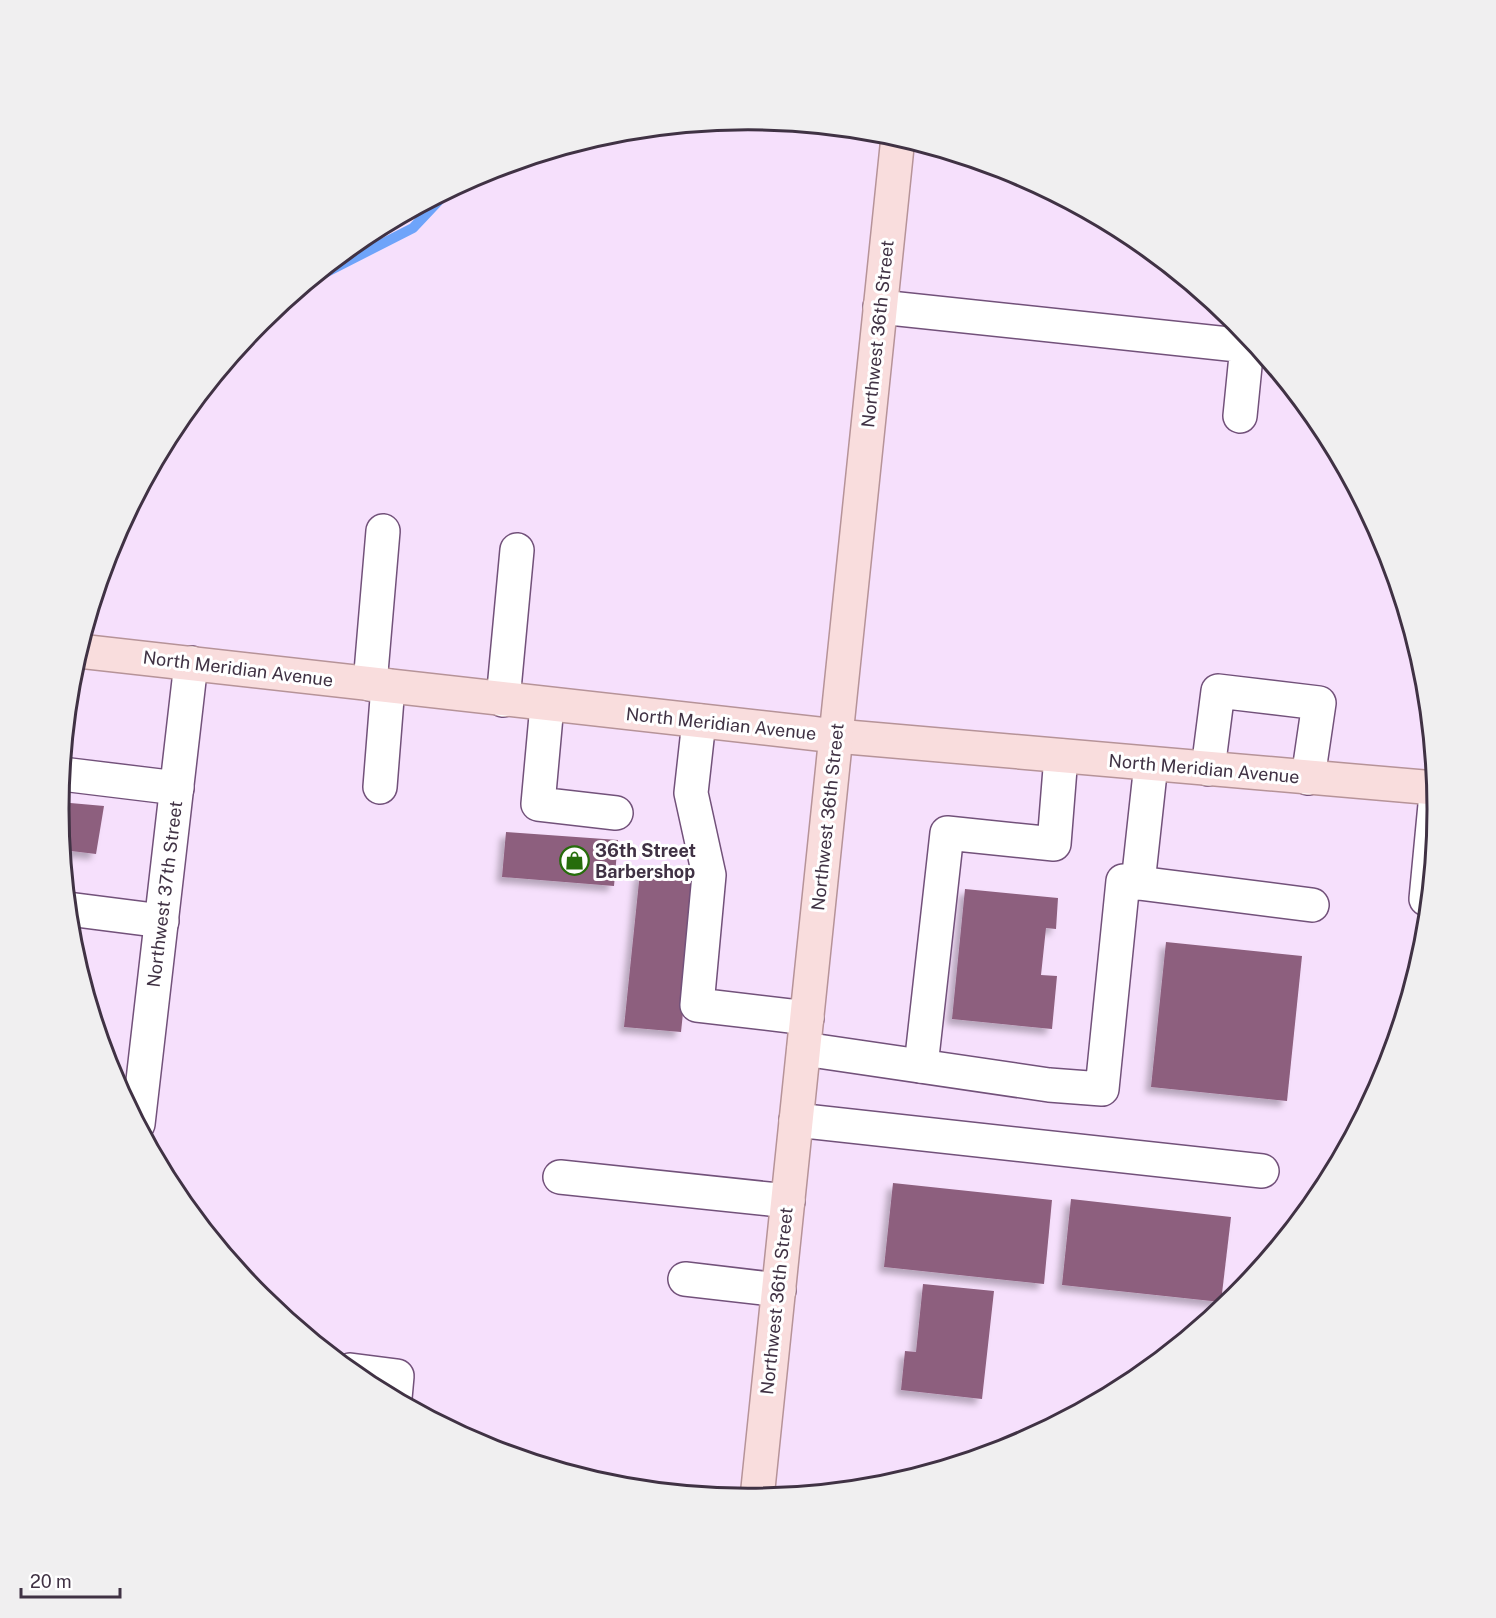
<svg xmlns="http://www.w3.org/2000/svg" width="1496" height="1618" font-family="'Public Sans',sans-serif">
<style>
.lines{fill:none;stroke-linecap:round;stroke-linejoin:round}
.stream{stroke:#6ea4fa;stroke-width:10}
.building{fill:#8d5f7e;filter:url(#shadow)}
.minor-casing{stroke:#72517a;stroke-width:36}
.major-casing{stroke:#b69398;stroke-width:36}
.minor{stroke:#fff;stroke-width:33}
.major{stroke:#f9dddd;stroke-width:33}
.labels{text-anchor:middle;stroke-width:6;stroke-linejoin:round;paint-order:stroke}
.street-label{font-size:18px;fill:#403244;stroke:#fff}
.poi-label{font-size:18px;font-weight:bold;fill:#403244;stroke:#fff;text-anchor:start}
.rim{fill:none;stroke:#403244;stroke-width:3}
</style>
<defs>
<filter id="shadow"><feDropShadow dx="-5.5" dy="5.5" stdDeviation="3" flood-color="#0004"/></filter>
</defs>
<rect width="100%" height="100%" fill="#f6e0fc"/>
<g class="lines">
<!-- stream -->
<polyline class="stream" points="311,280 413,228 446,193"/>
</g>
<!-- building -->
<g class="building">
<polygon points="59,802 104,806 96,854 63,850"/>
<polygon points="506,832 618,840 614,886 502,877"/>
<polygon points="640,872 697,878 681,1032 624,1027"/>
<polygon points="965,889 1058,898 1056,929 1046,928 1041,975 1057,976 1052,1029 952,1019"/>
<polygon points="1166,942 1302,956 1287,1101 1151,1087"/>
<polygon points="893,1183 1052,1200 1044,1284 884,1267"/>
<polygon points="1071,1199 1231,1217 1221,1302 1062,1285"/>
<polygon points="923,1284 994,1291 982,1399 901,1390 905,1351 916,1352"/>
</g>
<g class="lines">
<defs>
<g id="minor">
<polyline points="880,307 1247,346 1240,416"/>
<polyline points="370,684 383,531"/>
<polyline points="503,700 517,550"/>
<polyline points="547,705 538,804 616,813"/>
<polyline points="699,721 691,793 709,875 697,1005 807,1018"/>
<polyline points="1208,769 1218,691 1319,703 1308,778"/>
<polyline points="62,774 177,788"/>
<polyline points="380,787 388,686"/>
<polyline points="1138,883 1151,764"/>
<polyline points="1426,899 1436,794"/>
<polyline points="68,909 162,921"/>
<polyline points="804,1049 1049,1085 1102,1089 1123,881 1312,905"/>
<polyline points="921,1066 947,833 1054,844 1061,756"/>
<polyline points="796,1120 1262,1171"/>
<polyline points="138,1124 191,663"/>
<polyline points="560,1177 788,1201"/>
<polyline points="685,1279 779,1290"/>
<polyline points="350,1370 397,1376 395,1398"/>
</g>
<g id="major">
<polyline points="79,651 836,736 1435,788"/>
<polyline points="757,1498 898,137"/>
</g>
</defs>
<!-- minor casing -->
<use href="#minor" class="minor-casing"/>
<!-- major casing -->
<use href="#major" class="major-casing"/>
<!-- minor -->
<use href="#minor" class="minor"/>
<!-- major -->
<use href="#major" class="major"/>
</g>
<!-- icons -->
<defs>
<symbol id="shop-ring" viewBox="-11 -11 22 22"><circle r="9.5" fill="#fff" stroke="#266d0b" stroke-width="1.5"/><path d="M-5-2.5h2.3a2.7 3.5 0 0 1 5.4 0H5L5.5 6h-11ZM-1.5-2.5h3a1.5 2.3 0 0 0-3 0Z" fill="#266d0b"/></symbol>
</defs>
<g fill-rule="evenodd">
<use href="#shop-ring" x="558" y="844" width="33" height="33"/>
</g>
<g class="labels">
<!-- street labels -->
<g class="street-label">
<text transform="translate(878 334) rotate(-84)" y="6">Northwest 36th Street</text>
<text transform="translate(238 669) rotate(7)" y="6">North Meridian Avenue</text>
<text transform="translate(721 724) rotate(6)" y="6">North Meridian Avenue</text>
<text transform="translate(1204 769) rotate(5)" y="6">North Meridian Avenue</text>
<text transform="translate(828 817) rotate(-84)" y="6">Northwest 36th Street</text>
<text transform="translate(165 894) rotate(-83)" y="6">Northwest 37th Street</text>
<text transform="translate(777 1301) rotate(-84)" y="6">Northwest 36th Street</text>
</g>
<!-- poi labels -->
<g class="poi-label">
<text x="595" y="857">36th Street<tspan x="595" dy="21">Barbershop</tspan></text>
</g>
</g>
<!-- crop -->
<path d="M0 0H1496V1618H0ZM69 809a679 679 0 1 1 1358 0a679 679 0 1 1-1358 0Z" fill="#f0eff0" fill-rule="evenodd"/>
<path class="rim" d="M69 809a679 679 0 1 1 1358 0a679 679 0 1 1-1358 0Z"/>
<!-- scale -->
<path d="M21 1588v9h99v-9" fill="none" stroke="#403244" stroke-width="3"/>
<text x="30" y="1588" font-size="18" fill="#403244" stroke="#ffffff" stroke-width="4.5" paint-order="stroke">20 m</text>
</svg>
